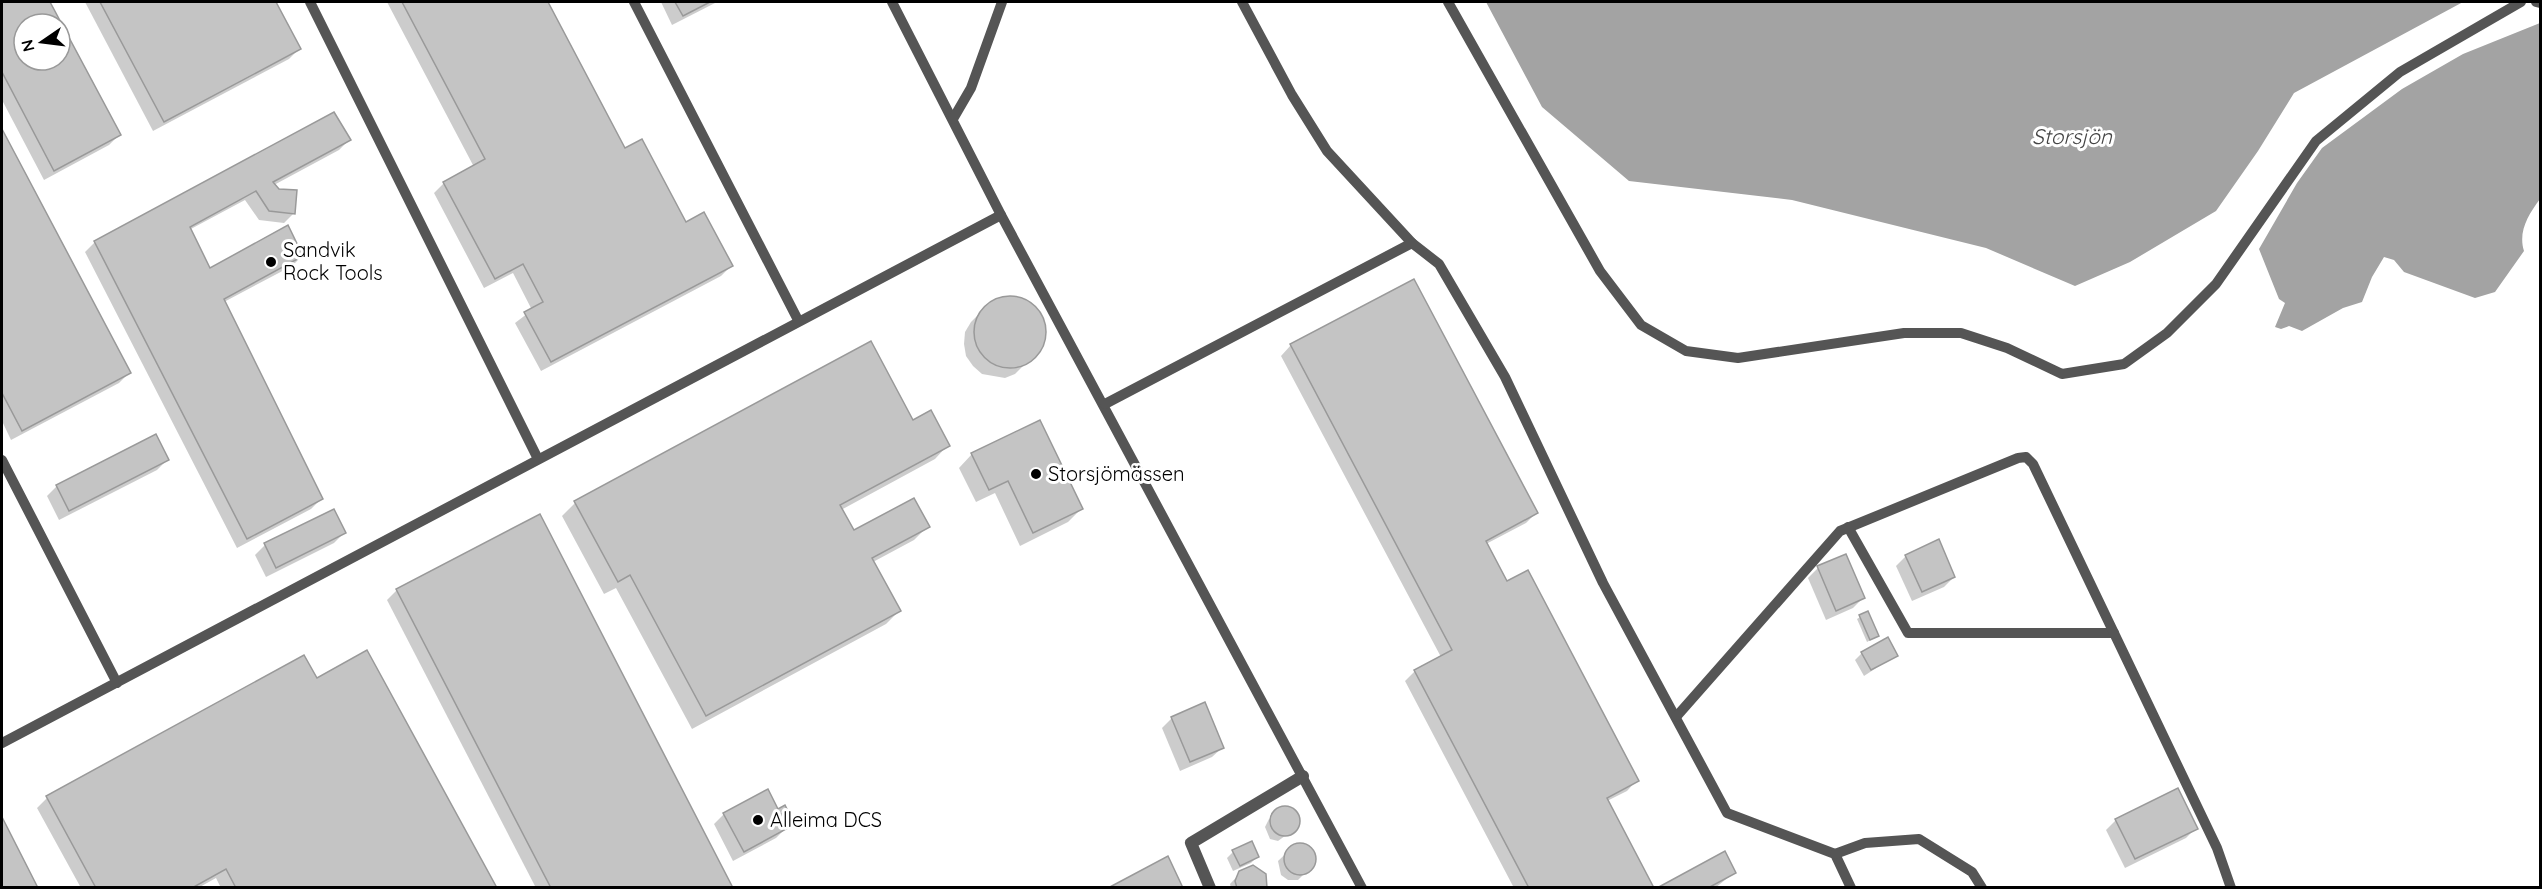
<svg xmlns="http://www.w3.org/2000/svg" width="2542" height="889" font-family="Quicksand,sans-serif">
<style>
.water{fill:#a3a3a3}
.shadow{fill:#0003;fill-rule:evenodd}
.building{fill:#c4c4c4;stroke:#999;stroke-width:1.5;fill-rule:evenodd}
.lines{fill:none;stroke-linecap:round;stroke-linejoin:round}
.service{stroke:#555;stroke-width:10}
.minor{stroke:#555;stroke-width:12}
.poi-dot{fill:#000;stroke:#fff;stroke-width:2}
.labels{text-anchor:middle;stroke-width:6;stroke-linejoin:round;paint-order:stroke}
.poi-label{font-size:20px;fill:#000;stroke:#fff;text-anchor:start}
.water-label{font-size:21px;font-style:italic;fill:#444;stroke:#fff}
</style>
<rect width="100%" height="100%" fill="#fff"/>
<!-- water -->
<g class="water">
<polygon points="1486,2 2463,2 2294,93 2258,151 2216,211 2130,262 2075,286 1986,248 1792,200 1629,181 1542,107"/>
<path d="M2540 23V199C2528 215 2518 232 2524 251L2495 292 2475 298 2404 272 2394 260 2384 257 2372 277 2362 302 2343 308 2302 331 2289 326 2281 329 2275 327 2285 303 2279 299 2259 249 2297 183 2322 148 2402 89 2463 54Z"/>
</g>
<!-- shadow -->
<g class="shadow">
<path d="M2 2H49L119 135 109 145 44 180 2 100ZM24 24H60V60H24Z"/>
<polygon points="85,2 274,2 299,49 289,59 153,131"/>
<polygon points="387,2 546,2 625,150 685,224 731,266 721,276 541,371 515,323 532,310 513,273 484,288 434,193 444,183 474,167"/>
<polygon points="661,2 717,2 672,25"/>
<polygon points="2,132 129,373 119,383 11,440 2,421"/>
<polygon points="349,140 339,150 274,185 294,213 284,223 259,220 245,200 189,230 209,270 302,256 292,266 224,302 321,499 311,509 237,548 85,252 95,242"/>
<polygon points="1002,298 1025,301 1041,316 1044,326 1041,348 1015,374 1005,378 982,374 973,366 966,356 964,344 965,332 971,322 991,302"/>
<polygon points="1291,345 1536,513 1526,523 1486,544 1507,583 1637,780 1627,791 1607,801 1653,888 1514,888 1405,681 1415,671 1441,657 1281,356"/>
<polygon points="913,422 948,445 935,459 841,510 853,532 928,526 914,540 873,562 899,611 886,624 692,729 616,588 604,594 562,516 575,503"/>
<polygon points="972,454 1081,509 1068,522 1020,546 995,493 976,502 959,468"/>
<polygon points="167,460 157,470 59,520 47,496 57,486"/>
<polygon points="344,533 334,543 266,577 255,555 265,545"/>
<polygon points="1906,556 1954,577 1944,587 1912,601 1896,566"/>
<polygon points="1818,568 1863,598 1853,608 1826,620 1808,578"/>
<polygon points="397,590 732,888 536,888 387,600"/>
<polygon points="1867,613 1878,636 1867,642 1857,619"/>
<polygon points="1862,653 1896,655 1864,676 1855,660"/>
<polygon points="303,657 316,680 495,888 221,888 216,878 198,888 81,888 37,808 47,798"/>
<polygon points="1172,718 1223,747 1212,757 1180,771 1162,728"/>
<polygon points="767,791 778,811 786,810 780,816 786,828 776,838 733,861 714,824 724,814"/>
<polygon points="1284,808 1295,812 1298,820 1296,828 1278,841 1270,839 1265,827 1269,819"/>
<polygon points="2116,820 2196,828 2186,838 2125,868 2106,830"/>
<polygon points="2,821 36,888 2,888"/>
<polygon points="1296,844 1306,845 1313,852 1312,866 1298,880 1288,880 1281,875 1278,861"/>
<polygon points="1233,852 1258,856 1251,863 1233,871 1227,858"/>
<polygon points="1244,869 1264,888 1231,888 1230,884"/>
<polygon points="1735,872 1715,888 1660,888"/>
</g>
<!-- building -->
<g class="building">
<path d="M2 2H50L121 135 54 171 2 72ZM24 24H60V60H24Z"/>
<polygon points="100,2 276,2 301,49 164,122"/>
<polygon points="402,2 548,2 625,148 642,139 686,222 704,212 733,266 551,362 524,312 543,302 523,264 495,279 443,182 485,159"/>
<polygon points="675,2 710,2 683,16"/>
<polygon points="334,112 351,140 273,182 279,189 297,190 295,214 269,211 256,191 190,227 210,268 288,225 303,256 224,299 323,499 247,539 94,241"/>
<polygon points="2,129 131,373 22,431 2,393"/>
<polygon points="1414,279 1538,513 1486,541 1507,581 1528,570 1639,781 1607,798 1654,888 1529,888 1414,670 1452,650 1290,344"/>
<circle cx="1010" cy="332" r="36"/>
<polygon points="871,341 913,420 931,410 950,446 840,505 854,530 914,498 930,527 872,558 901,611 706,716 630,575 618,582 574,501"/>
<polygon points="1040,420 1083,509 1033,533 1008,481 989,490 971,453"/>
<polygon points="156,434 169,460 69,511 56,485"/>
<polygon points="334,509 346,533 276,568 264,543"/>
<polygon points="540,514 733,888 551,888 396,589"/>
<polygon points="1939,539 1955,577 1922,592 1905,555"/>
<polygon points="1846,554 1865,598 1836,611 1817,566"/>
<polygon points="1868,611 1879,636 1870,640 1859,615"/>
<polygon points="1888,637 1898,656 1871,670 1861,652"/>
<polygon points="367,650 497,888 236,888 226,869 192,888 96,888 46,796 304,655 317,678"/>
<polygon points="1205,702 1224,748 1190,762 1171,717"/>
<polygon points="2178,788 2198,829 2135,859 2115,819"/>
<polygon points="768,789 778,809 785,805 788,811 781,814 788,828 744,852 723,813"/>
<circle cx="1285" cy="821" r="15"/>
<polygon points="2,817 38,888 2,888"/>
<polygon points="1252,841 1259,857 1240,866 1232,850"/>
<circle cx="1300" cy="859" r="16"/>
<polygon points="1725,851 1736,873 1708,888 1657,888"/>
<polygon points="1168,856 1183,888 1108,888"/>
<polygon points="1253,865 1266,874 1267,888 1237,888 1235,881 1239,871"/>
</g>
<g class="lines">
<!-- service -->
<g class="service">
<polyline points="310,2 538,459"/>
<polyline points="634,2 798,320"/>
<polyline points="892,2 1001,215 1362,888"/>
<polyline points="1242,2 1292,95 1327,151 1412,243"/>
<polyline points="1448,2 1600,271 1641,325 1686,351 1738,358 1904,333 1961,333 2007,348 2062,374 2124,364 2167,333 2216,284 2316,141 2400,72 2521,2"/>
<polyline points="2536,2 2540,3"/>
<polyline points="953,119 971,88 1002,2"/>
<polyline points="1105,404 1412,243 1439,264 1505,377 1603,583 1727,813 1835,854 1851,888"/>
<polyline points="2,460 117,683"/>
<polyline points="1848,527 1908,633 2114,633"/>
<polyline points="1676,717 1840,531 2018,458 2026,457 2033,464 2217,848 2231,888"/>
<polyline points="2,743 1001,215"/>
<polyline points="1835,854 1865,843 1919,839 1972,872 1982,888"/>
</g>
<!-- minor -->
<polyline class="minor" points="1210,888 1191,843 1303,776"/>
</g>
<!-- markers -->
<g class="poi-dot">
<circle cx="271" cy="262" r="6"/>
<circle cx="1036" cy="474" r="6"/>
<circle cx="758" cy="820" r="6"/>
</g>
<g class="labels">
<!-- poi labels -->
<g class="poi-label">
<text x="283" y="257">Sandvik<tspan x="283" dy="23">Rock Tools</tspan></text>
<text x="1048" y="481">Storsjömässen</text>
<text x="770" y="827">Alleima DCS</text>
</g>
<!-- water labels -->
<g class="water-label">
<text x="2072" y="144">Storsjön</text>
</g>
</g>
<!-- border -->
<rect width="2542" height="889" fill="none" stroke="#000000" stroke-width="6"/>
<!-- north arrow -->
<g transform="translate(42 42) rotate(256)"><circle r="28" fill="#ffffff" stroke="#999999" stroke-width="1.5"/>
<path d="M0-4.5L10 22L0 15L-10 22Z" fill="#000000"/>
<text y="-9" font-size="16" font-weight="bold" text-anchor="middle" fill="#000000">N</text>
</g>
</svg>
